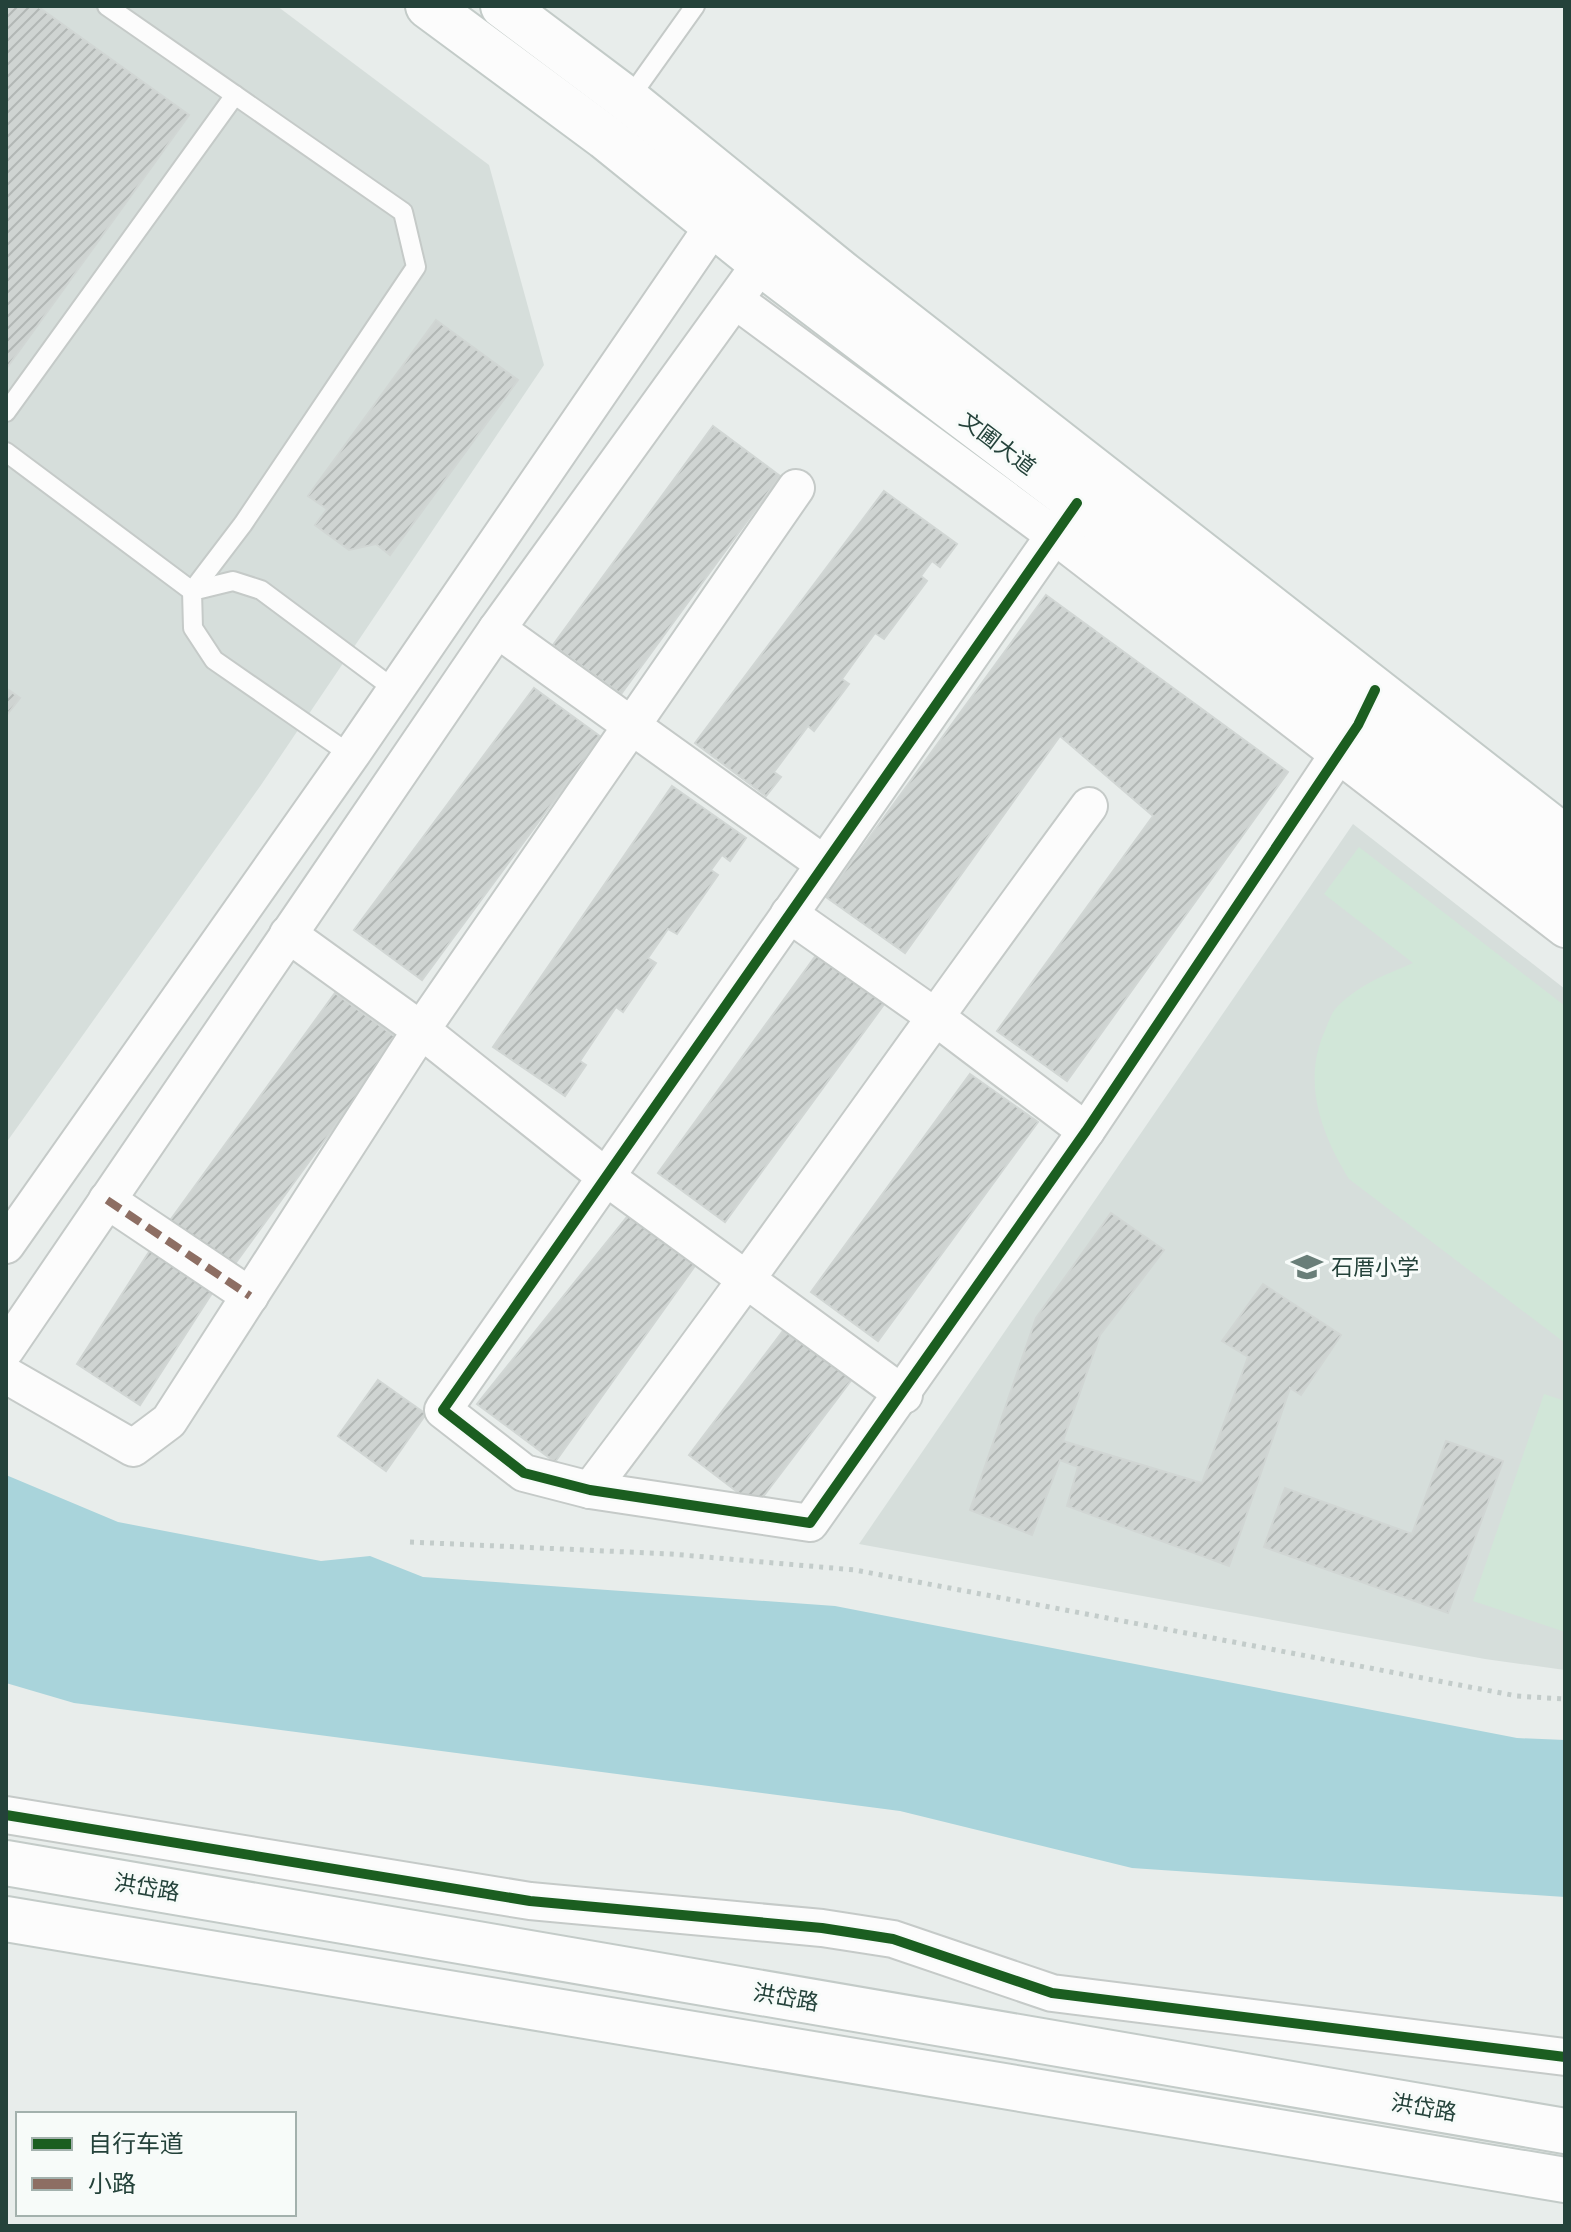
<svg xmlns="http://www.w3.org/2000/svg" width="1571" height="2232" font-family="'Asap Condensed','Noto Sans SC',sans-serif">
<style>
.built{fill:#d6dedb}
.pitch{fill:#d1e6d8}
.water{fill:#a9d4db}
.building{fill:url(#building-hatch);stroke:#d1d6d4;stroke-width:2}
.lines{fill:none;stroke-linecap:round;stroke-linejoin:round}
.service-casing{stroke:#c5cac8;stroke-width:22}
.minor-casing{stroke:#c5cac8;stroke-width:40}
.secondary-casing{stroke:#c3cbc8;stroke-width:48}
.path{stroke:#c3ccca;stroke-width:5;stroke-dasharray:4 6;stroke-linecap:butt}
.service{stroke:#fcfcfc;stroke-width:18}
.minor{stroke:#fcfcfc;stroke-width:36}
.secondary{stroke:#fcfcfc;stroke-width:44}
.quiet{stroke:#8d6e63;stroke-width:8;stroke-dasharray:16 8;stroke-linecap:butt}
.cycleway-casing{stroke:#f7fbf9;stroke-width:15}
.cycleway{stroke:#1b5e20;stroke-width:10}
.labels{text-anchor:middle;stroke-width:6;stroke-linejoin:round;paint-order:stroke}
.street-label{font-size:22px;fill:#24423a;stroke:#f7fbf9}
.poi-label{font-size:22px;fill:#24423a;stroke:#f7fbf9;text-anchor:start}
</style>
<defs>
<pattern id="building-hatch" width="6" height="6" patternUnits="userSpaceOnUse" patternTransform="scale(2)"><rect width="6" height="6" fill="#cfd4d2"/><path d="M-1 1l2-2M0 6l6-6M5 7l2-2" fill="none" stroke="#b2b7b5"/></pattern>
</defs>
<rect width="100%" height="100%" fill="#e8edeb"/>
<!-- built -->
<g class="built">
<polygon points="6,6 277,6 489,165 544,365 261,785 6,1143"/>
<polygon points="1353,824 1565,989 1565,1670 1485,1659 859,1544"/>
</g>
<!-- pitch -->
<g class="pitch">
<path d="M1359 847 1565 1006V1343L1349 1179C1322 1135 1302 1083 1324 1033 1328 1024 1331 1012 1338 1006 1360 984 1385 975 1413 963L1324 894Z"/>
<polygon points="1544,1394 1565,1401 1565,1632 1473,1601"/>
</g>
<!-- water -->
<polygon class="water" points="6,1475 118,1522 321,1561 370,1556 423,1577 835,1606 1517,1738 1565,1740 1565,1897 1132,1868 900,1811 74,1703 6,1683"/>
<!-- building -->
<g class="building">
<polygon points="6,6 37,6 189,115 6,369"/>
<polygon points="436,320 518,380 390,555 376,544 349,550 315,525 327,509 308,496"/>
<polygon points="713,426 780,476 621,694 553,645"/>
<polygon points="884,491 957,544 940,567 932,561 921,576 927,581 884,639 875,633 842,679 849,684 814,731 808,726 774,772 781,777 766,796 695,743"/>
<polygon points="1046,595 1288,772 1067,1081 997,1031 1153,816 1060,736 905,953 826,897"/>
<polygon points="6,688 20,698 6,716"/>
<polygon points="534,688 601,737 422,980 354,930"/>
<polygon points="672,786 746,838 730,861 722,855 711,870 718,875 677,934 668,929 648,958 656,963 623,1012 616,1007 580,1061 586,1065 565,1096 493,1047"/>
<polygon points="817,954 885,1003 725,1222 658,1173"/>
<polygon points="335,993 398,1039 229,1272 166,1226"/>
<polygon points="970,1074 1038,1122 878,1341 811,1292"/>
<polygon points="631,1212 697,1263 555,1462 477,1404"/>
<polygon points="1111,1213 1164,1250 1100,1335 1063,1441 1202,1483 1248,1357 1222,1341 1263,1284 1341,1335 1301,1395 1290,1388 1229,1566 1067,1506 1078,1467 1060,1460 1032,1535 970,1510 1036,1318"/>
<polygon points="151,1249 214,1290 140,1405 77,1364"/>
<polygon points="789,1323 856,1374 756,1506 689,1455"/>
<polygon points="378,1380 426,1414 386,1471 338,1436"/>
<polygon points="1446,1441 1503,1461 1448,1613 1264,1547 1285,1488 1412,1534"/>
</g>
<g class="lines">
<defs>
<g id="service">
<polyline points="628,100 695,6"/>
<polyline points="6,412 235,95"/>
<polyline points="6,452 192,591 243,524 416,267 403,212 107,6"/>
<polyline points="351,755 214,660 193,628 192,591 233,581 261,590 394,689"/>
</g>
<g id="minor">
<polyline points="735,300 1054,535 1565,929"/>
<polyline points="1077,503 443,1410 524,1473 590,1490 810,1523 1086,1131 1358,725 1371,699"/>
<polyline points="497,629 824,864"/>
<polyline points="789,914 934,1016 1086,1131"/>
<polyline points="288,934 421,1030 606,1177 904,1395"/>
<polyline points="107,1200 250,1296"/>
<polyline points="6,1245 351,755 729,203"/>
<polyline points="6,1349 497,629 777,241"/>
<polyline points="6,1375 133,1448 169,1421 421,1030 796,488"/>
<path d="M590 1490C761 1265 921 1033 1089 806"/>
<polyline points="6,1815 530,1901 822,1928 893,1939 1052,1993 1565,2057"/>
</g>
<g id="secondary">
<polyline points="428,6 605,137 761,263 1077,503 1565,885"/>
<polyline points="503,6 628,100 840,272 1565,838"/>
<polyline points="6,1863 1565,2131"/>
<polyline points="6,1919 1565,2180"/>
</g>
</defs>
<!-- service casing -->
<use href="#service" class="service-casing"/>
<!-- minor casing -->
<use href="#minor" class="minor-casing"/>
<!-- secondary casing -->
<use href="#secondary" class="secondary-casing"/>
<!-- path -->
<polyline class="path" points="410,1542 671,1554 855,1570 1517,1696 1565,1699"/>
<!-- service -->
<use href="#service" class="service"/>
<!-- minor -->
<use href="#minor" class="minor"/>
<!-- secondary -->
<use href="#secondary" class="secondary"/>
<!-- quiet -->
<polyline class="quiet" points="107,1200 250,1296"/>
<defs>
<g id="cycleway">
<polyline points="1077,503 443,1410 524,1473 590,1490 810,1523 1086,1131 1358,725 1375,690"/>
<polyline points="6,1815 530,1901 822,1928 893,1939 1052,1993 1565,2057"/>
</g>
</defs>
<!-- cycleway casing -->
<use href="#cycleway" class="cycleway-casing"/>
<!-- cycleway -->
<use href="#cycleway" class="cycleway"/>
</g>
<!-- icons -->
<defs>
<symbol id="school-bare" viewBox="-9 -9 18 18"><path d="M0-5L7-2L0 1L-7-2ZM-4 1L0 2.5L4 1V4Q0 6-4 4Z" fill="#697e78" stroke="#f7fbf9" stroke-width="2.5" paint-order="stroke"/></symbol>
</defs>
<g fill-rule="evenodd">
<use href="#school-bare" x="1285" y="1245" width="44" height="44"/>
</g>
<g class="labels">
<!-- street labels -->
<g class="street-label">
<text transform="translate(998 443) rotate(37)" y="8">文圃大道</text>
<text transform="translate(147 1887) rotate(10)" y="8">洪岱路</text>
<text transform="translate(786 1997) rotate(10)" y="8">洪岱路</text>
<text transform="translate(1424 2107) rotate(10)" y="8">洪岱路</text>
</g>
<!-- poi labels -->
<g class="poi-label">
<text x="1331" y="1275">石厝小学</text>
</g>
</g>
<!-- border -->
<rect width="1571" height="2232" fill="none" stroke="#24423a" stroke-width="16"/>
<!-- legend -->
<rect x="16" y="2112" width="280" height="104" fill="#f7fbf9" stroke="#a3b1ad" stroke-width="2"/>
<rect x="32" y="2138" width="40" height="12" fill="#1b5e20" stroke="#a3b1ad" stroke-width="2"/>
<text x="88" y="2152" font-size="24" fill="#24423a">自行车道</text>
<rect x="32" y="2178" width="40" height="12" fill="#8d6e63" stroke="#a3b1ad" stroke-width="2"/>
<text x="88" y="2192" font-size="24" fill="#24423a">小路</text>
</svg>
